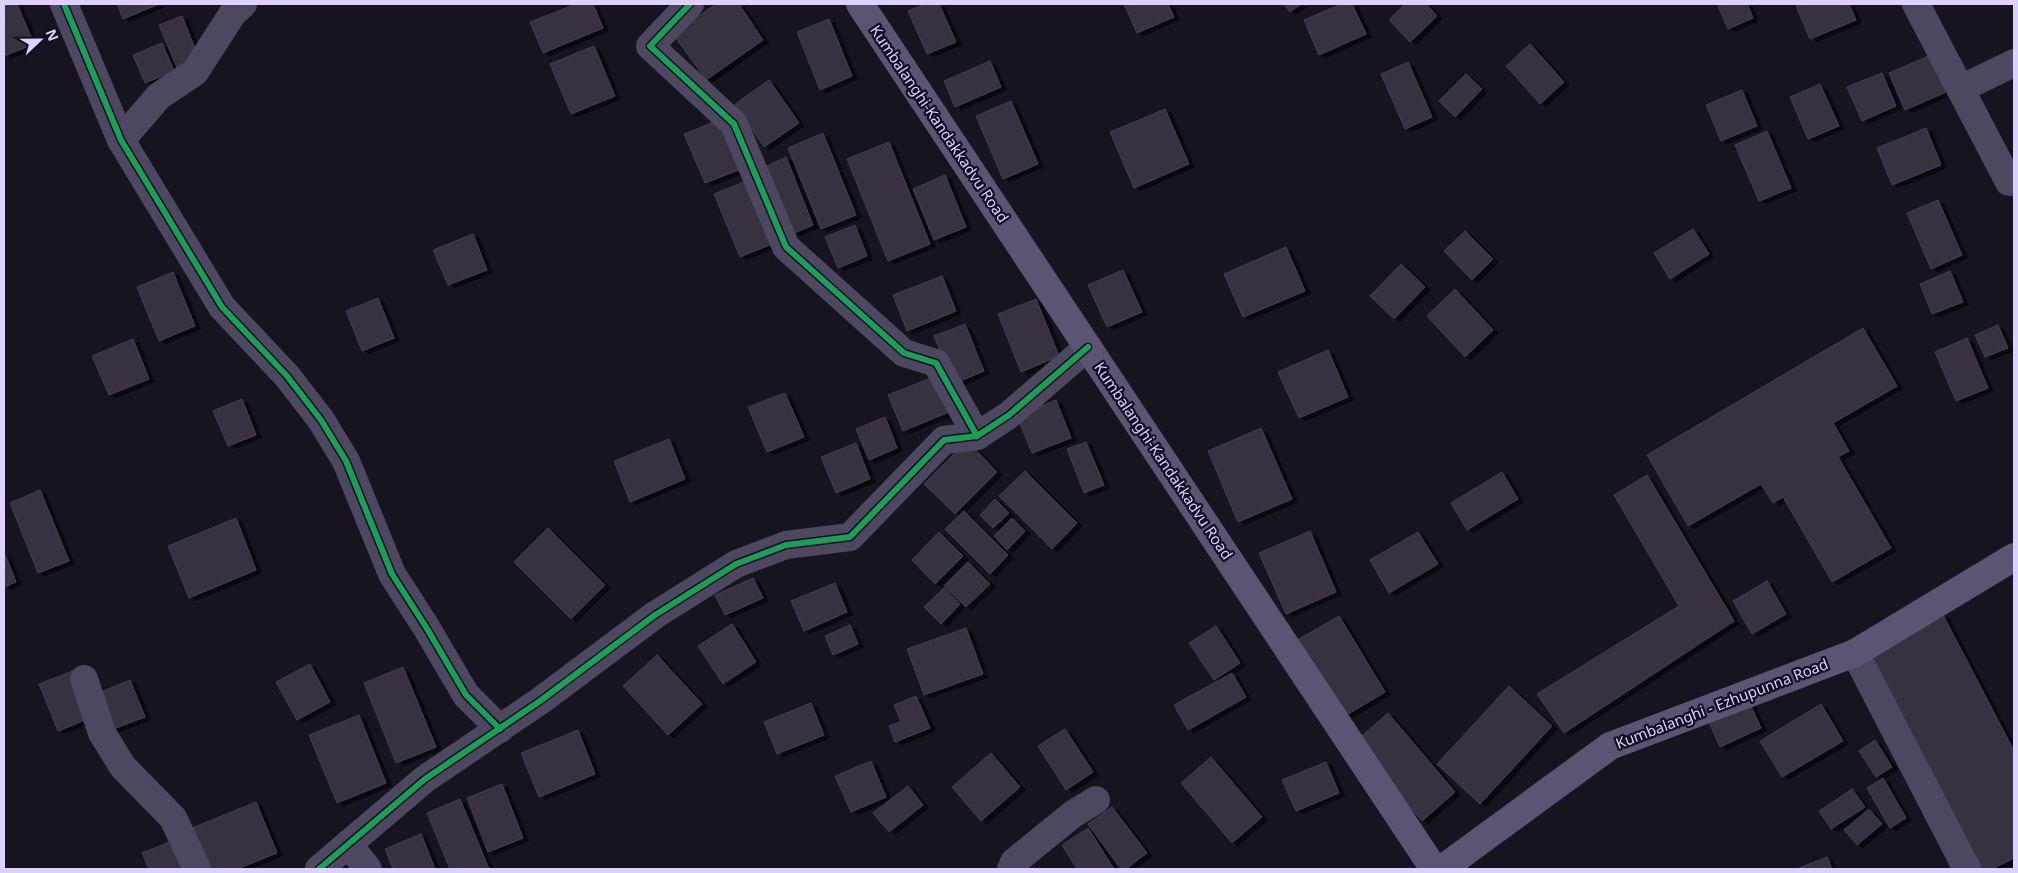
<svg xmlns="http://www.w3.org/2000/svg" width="2018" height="873" font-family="'Noto Sans',sans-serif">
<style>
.building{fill:#373141;stroke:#453d53;filter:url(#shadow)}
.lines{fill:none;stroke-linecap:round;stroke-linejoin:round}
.minor{stroke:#4d4760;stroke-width:28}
.tertiary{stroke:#4d4760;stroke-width:28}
.secondary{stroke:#5d5473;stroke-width:28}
.cycleway-casing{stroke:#160e24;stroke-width:9}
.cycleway{stroke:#1a9f57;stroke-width:6}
.labels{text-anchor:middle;stroke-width:4.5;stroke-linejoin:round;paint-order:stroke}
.street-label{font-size:15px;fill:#dfd1ff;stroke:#160e24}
</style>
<defs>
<filter id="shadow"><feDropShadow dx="5.5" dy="3" stdDeviation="0" flood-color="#0009"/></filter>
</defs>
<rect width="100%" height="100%" fill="#17131f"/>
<!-- building -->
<g class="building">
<polygon points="10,4 17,4 34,44 4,56 4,6"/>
<polygon points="117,4 159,4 123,19"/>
<polygon points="576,4 593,4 603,28 543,53 530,22"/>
<polygon points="716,4 739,4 763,40 706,80 673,34"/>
<polygon points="925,4 939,4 956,42 927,54 908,11"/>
<polygon points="1124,4 1168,4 1174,17 1137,33"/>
<polygon points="1284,4 1301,4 1290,12"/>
<polygon points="1341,4 1352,4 1366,34 1319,55 1304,20"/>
<polygon points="1405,4 1426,4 1437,16 1410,42 1389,20"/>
<polygon points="1717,4 1747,4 1753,18 1728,29"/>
<polygon points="1802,4 1849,4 1856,20 1810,39 1796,6"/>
<polygon points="182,16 200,61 178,70 159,25"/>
<polygon points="829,19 852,76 820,90 797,32"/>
<polygon points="162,43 174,71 145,83 133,55"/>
<polygon points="1530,44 1564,82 1540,104 1506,66"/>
<polygon points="594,46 615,96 571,114 550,64"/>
<polygon points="1931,55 1946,92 1905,110 1889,73"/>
<polygon points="990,61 1001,87 955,107 944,81"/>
<polygon points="1408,62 1432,117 1405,129 1381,74"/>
<polygon points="1882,73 1896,106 1862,121 1847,87"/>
<polygon points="1466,74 1482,89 1455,117 1439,101"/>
<polygon points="769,80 799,123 764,147 735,104"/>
<polygon points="1820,84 1839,126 1808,139 1790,97"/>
<polygon points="1742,90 1757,126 1721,141 1706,105"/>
<polygon points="1011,101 1038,164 1003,179 976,116"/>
<polygon points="1165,109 1189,164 1134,188 1110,132"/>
<polygon points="721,119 741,169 705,183 684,134"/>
<polygon points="1926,128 1941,165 1892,185 1877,148"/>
<polygon points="1767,131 1791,188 1759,201 1735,145"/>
<polygon points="823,133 856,215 821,229 788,148"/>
<polygon points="889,142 930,244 888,261 847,159"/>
<polygon points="786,157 813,225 787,236 760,169"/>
<polygon points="945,175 966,227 934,240 913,189"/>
<polygon points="751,179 777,242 740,257 714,194"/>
<polygon points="1938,200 1962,255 1931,269 1907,213"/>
<polygon points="855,225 867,256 838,268 825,237"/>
<polygon points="1693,229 1709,254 1670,279 1654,253"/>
<polygon points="1465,231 1493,259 1472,280 1444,251"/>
<polygon points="473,234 487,270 448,285 433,250"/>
<polygon points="1286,247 1305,291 1243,317 1224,274"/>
<polygon points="1401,264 1425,287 1394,319 1370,296"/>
<polygon points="1123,270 1142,312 1107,327 1088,285"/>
<polygon points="1950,271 1963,302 1932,314 1920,284"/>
<polygon points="173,272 195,326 159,341 137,287"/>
<polygon points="942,276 956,311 907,331 893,295"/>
<polygon points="1455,289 1493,330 1465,357 1427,316"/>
<polygon points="378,298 394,338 362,351 346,311"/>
<polygon points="1036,299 1059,356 1021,372 998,314"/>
<polygon points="965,324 984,371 953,384 934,336"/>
<polygon points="1998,325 2008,348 1985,357 1975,335"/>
<polygon points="1863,328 1897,386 1833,423 1849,451 1838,457 1891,548 1832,582 1783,497 1773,503 1761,484 1688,526 1647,455"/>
<polygon points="1967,338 1988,388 1956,401 1935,352"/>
<polygon points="133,339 149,379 109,395 92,356"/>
<polygon points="1328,350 1348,397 1299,418 1278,372"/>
<polygon points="939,375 954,410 903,431 888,395"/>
<polygon points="785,393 804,437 767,452 748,407"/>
<polygon points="242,399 256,435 228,446 213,411"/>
<polygon points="1056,400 1071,438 1032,453 1017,416"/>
<polygon points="885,417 897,448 869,460 856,429"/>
<polygon points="1261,428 1292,499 1238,522 1208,451"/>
<polygon points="669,439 685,479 630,502 614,461"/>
<polygon points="967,441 997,472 955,514 924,484"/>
<polygon points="1086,442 1104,485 1084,493 1067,449"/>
<polygon points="856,443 870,479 836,493 821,457"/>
<polygon points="1025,471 1077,523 1052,549 999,496"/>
<polygon points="1502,472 1518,499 1467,530 1451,503"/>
<polygon points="1647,475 1734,621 1564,733 1537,694 1679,606 1614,495"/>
<polygon points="40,490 69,561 38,573 10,503"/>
<polygon points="995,499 1009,513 993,528 980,515"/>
<polygon points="964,511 1008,555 990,574 945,529"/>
<polygon points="236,518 256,570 189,598 168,546"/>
<polygon points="1012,518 1025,531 1007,550 994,536"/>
<polygon points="548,528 605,585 571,619 514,562"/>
<polygon points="1310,531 1336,592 1286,614 1259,553"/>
<polygon points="939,532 963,556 935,584 912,560"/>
<polygon points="1418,532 1438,564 1389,593 1370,560"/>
<polygon points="4,552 16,582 4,587"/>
<polygon points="968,562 990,584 966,607 944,586"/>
<polygon points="753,578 763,598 725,615 715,595"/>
<polygon points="1767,581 1786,614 1752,634 1733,601"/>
<polygon points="835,583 847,612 804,631 791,601"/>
<polygon points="944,588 960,604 941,624 924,607"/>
<polygon points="1943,615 2014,751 2014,858 1992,869 1978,869 1866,655"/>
<polygon points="1339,616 1385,692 1340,719 1294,642"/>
<polygon points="732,624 756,662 723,684 698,646"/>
<polygon points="850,625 858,644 833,655 825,636"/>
<polygon points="1216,626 1240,663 1214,680 1189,643"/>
<polygon points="966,628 983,674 924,695 907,649"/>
<polygon points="657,655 702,704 668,735 623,686"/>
<polygon points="310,664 330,702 297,720 276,682"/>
<polygon points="403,667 436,747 396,763 364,683"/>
<polygon points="75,670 95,716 58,731 39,684"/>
<polygon points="1232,673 1246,697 1188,730 1174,705"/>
<polygon points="130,680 145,717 108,731 94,695"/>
<polygon points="1509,686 1552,726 1480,804 1437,764"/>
<polygon points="916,696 930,728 895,742 889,726 901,722 894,705"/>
<polygon points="811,703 824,735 777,754 764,722"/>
<polygon points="1750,704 1761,728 1720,747 1709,722"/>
<polygon points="1821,704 1843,741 1782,777 1760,741"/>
<polygon points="1388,713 1455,792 1422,821 1355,742"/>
<polygon points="359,715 386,783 337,803 309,735"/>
<polygon points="1065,729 1093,772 1066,790 1038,746"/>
<polygon points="578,730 595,774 539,797 521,753"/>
<polygon points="1875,740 1892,767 1876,777 1859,751"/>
<polygon points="991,753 1020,787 981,821 952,787"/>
<polygon points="1211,757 1262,817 1232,843 1181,783"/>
<polygon points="871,761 886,797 851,812 835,776"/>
<polygon points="1326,762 1339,793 1296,811 1282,780"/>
<polygon points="1883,778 1906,818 1890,828 1867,788"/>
<polygon points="502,784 523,838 488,852 467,798"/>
<polygon points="908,786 923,805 889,832 873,813"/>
<polygon points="1852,789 1865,807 1831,829 1819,811"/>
<polygon points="460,799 489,869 450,869 427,813"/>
<polygon points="256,802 277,853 237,869 203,869 187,830"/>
<polygon points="1112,807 1147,853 1126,869 1121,869 1088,824"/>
<polygon points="1869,809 1882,824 1857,845 1844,830"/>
<polygon points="1088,828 1114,869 1077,869 1062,845"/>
<polygon points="421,834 435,869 393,869 385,849"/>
<polygon points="179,838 191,869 149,869 142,853"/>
<polygon points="1827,857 1832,869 1797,869"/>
</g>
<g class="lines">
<!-- minor -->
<g class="minor">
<polyline points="64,4 121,140 222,307 287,376 321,420 346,461 392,574 426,627 466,695 500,729"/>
<polyline points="690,4 650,46 734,124 786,247 904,353 936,363 977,436"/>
<polyline points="1916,4 2009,182 2014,177"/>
<polyline points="1960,89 2014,63"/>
<polyline points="121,140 159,96 195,72 233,13 243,4"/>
<polyline points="84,679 102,733 123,767 173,818 197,869"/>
<polyline points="348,844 368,869"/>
<polyline points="319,869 425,779 540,701 655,615 736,564 786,545 850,537 944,440 977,436 1009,415 1088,347"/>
<polyline points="1011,869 1014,862 1073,814 1096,800"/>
</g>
<!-- tertiary -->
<polyline class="tertiary" points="1855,653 1967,869"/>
<!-- secondary -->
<g class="secondary">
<polyline points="860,4 1434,869"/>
<polyline points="1442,869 1610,746 1855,653 2014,557"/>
</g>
<defs>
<g id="cycleway">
<polyline points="64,4 121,140 222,307 287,376 321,420 346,461 392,574 426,627 466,695 500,729"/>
<polyline points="690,4 650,46 734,124 786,247 904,353 936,363 977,436"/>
<polyline points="319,869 425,779 540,701 655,615 736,564 786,545 850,537 944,440 977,436 1009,415 1088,347"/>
</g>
</defs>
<!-- cycleway casing -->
<use href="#cycleway" class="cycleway-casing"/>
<!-- cycleway -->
<use href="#cycleway" class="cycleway"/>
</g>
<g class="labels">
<!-- street labels -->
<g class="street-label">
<text transform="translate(939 124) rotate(56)" y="5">Kumbalanghi-Kandakkadvu Road</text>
<text transform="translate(1163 461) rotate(56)" y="5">Kumbalanghi-Kandakkadvu Road</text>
<text transform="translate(1722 704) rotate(-21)" y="5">Kumbalanghi - Ezhupunna Road</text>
</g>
</g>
<!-- border -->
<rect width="2018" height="873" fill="none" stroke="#dfd1ff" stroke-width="10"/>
<!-- north arrow -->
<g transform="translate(40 40) rotate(68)" stroke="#160e24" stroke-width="4" paint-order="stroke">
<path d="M0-4L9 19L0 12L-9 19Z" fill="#dfd1ff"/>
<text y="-8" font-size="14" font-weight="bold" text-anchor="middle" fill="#dfd1ff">N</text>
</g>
</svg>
